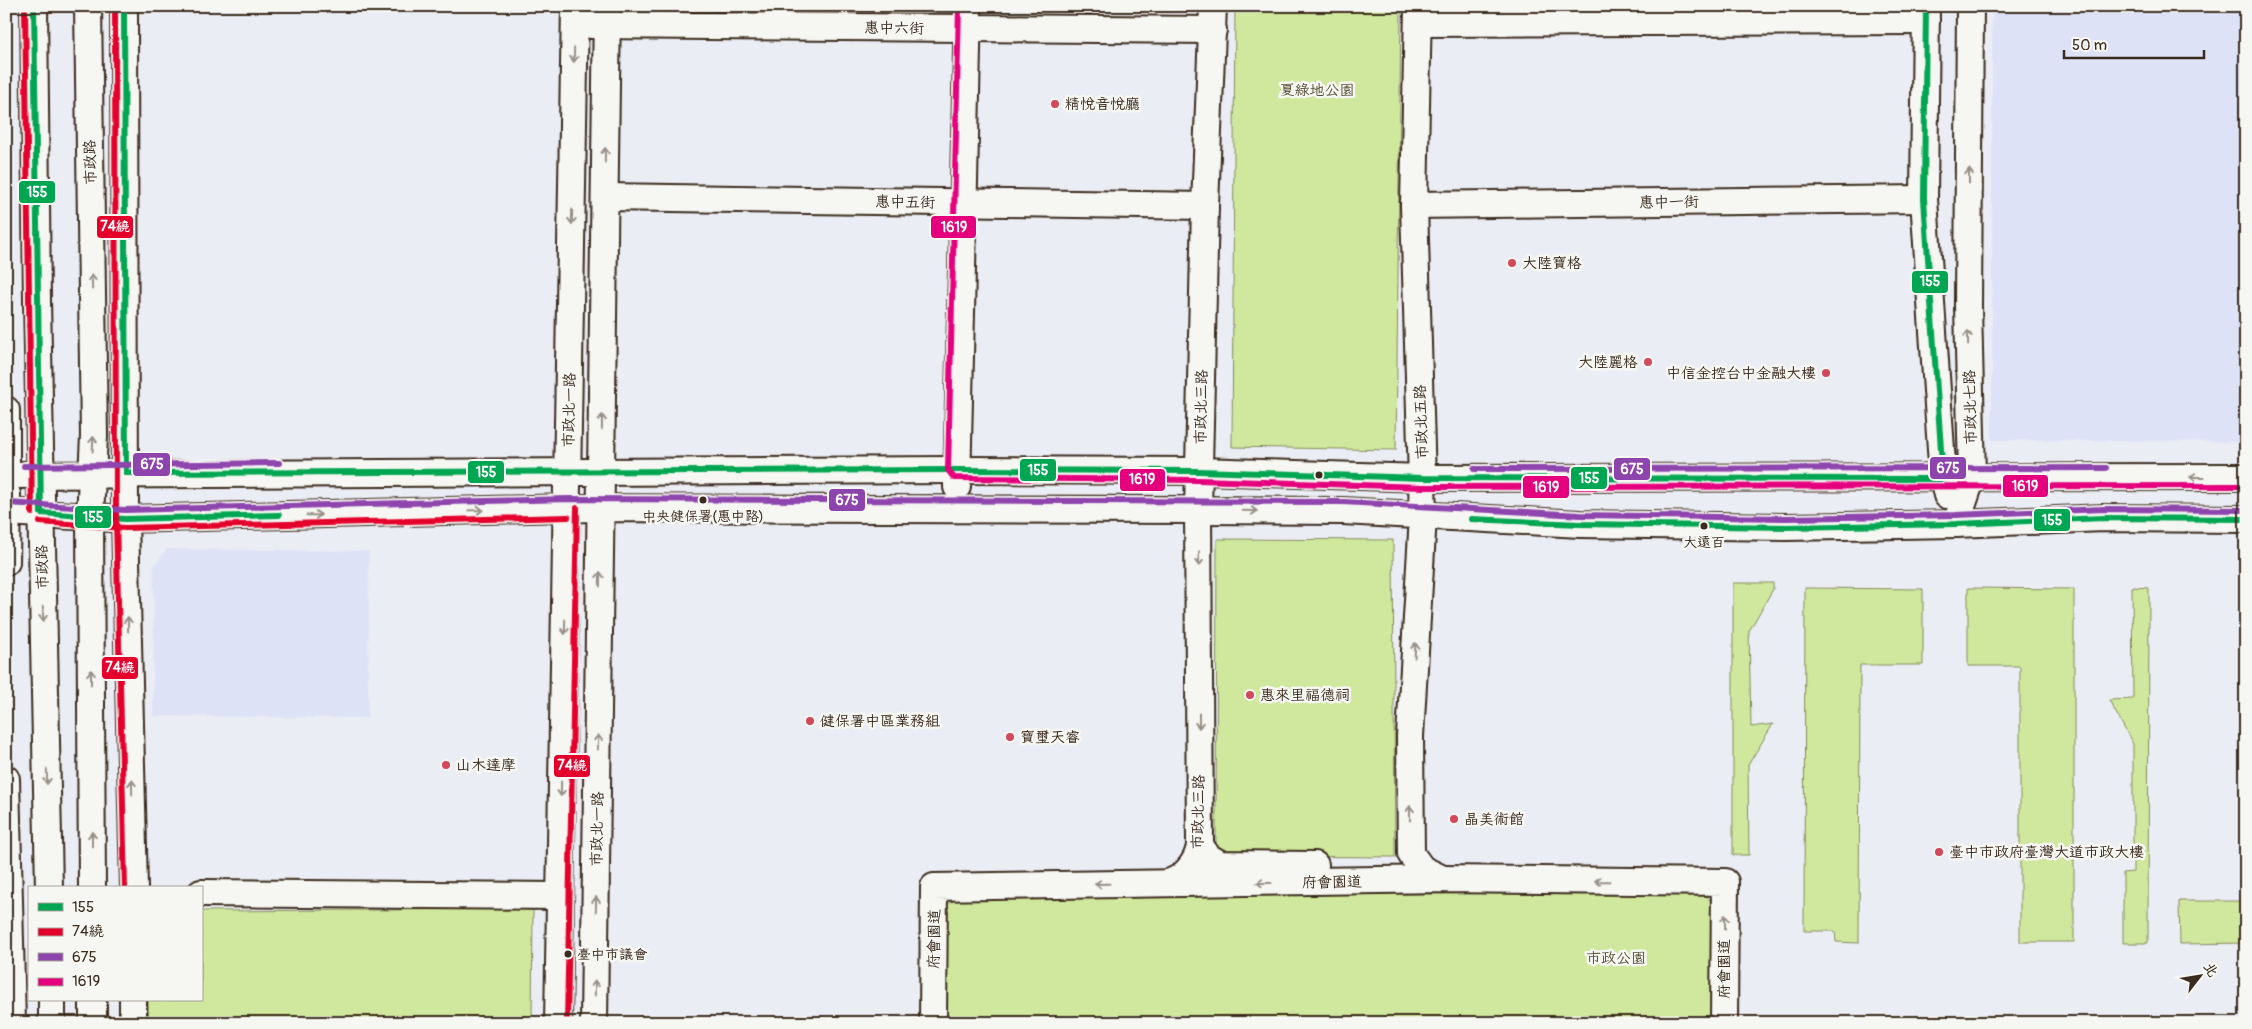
<svg xmlns="http://www.w3.org/2000/svg" width="2252" height="1029" font-family="Pangolin,'LXGW WenKai TC',sans-serif">
<style>
.built{fill:#dde2f6}
.green{fill:#d0e89d;stroke:#86895e}
.lines{fill:none;stroke-linecap:round;stroke-linejoin:round}
.minor-casing{stroke:#3b2a1e;stroke-width:30}
.minor{stroke:#f6f6f2;stroke-width:26}
.bus-1-casing{stroke:#f6f6f2;stroke-width:10}
.bus-2-casing{stroke:#f6f6f2;stroke-width:10}
.bus-3-casing{stroke:#f6f6f2;stroke-width:10}
.bus-4-casing{stroke:#f6f6f2;stroke-width:10}
.bus-1{stroke:#00a651;stroke-width:6}
.bus-2{stroke:#e4002b;stroke-width:6}
.bus-3{stroke:#8e44ad;stroke-width:6}
.bus-4{stroke:#e5007d;stroke-width:6}
.oneway{stroke:#989088}
.poi-dot{fill:#d1495b;stroke:#f6f6f2;stroke-width:2}
.bus-dot{fill:#3b2a1e;stroke:#f6f6f2;stroke-width:2}
.labels{text-anchor:middle;stroke-width:5;stroke-linejoin:round;paint-order:stroke}
.bus-label{font-size:14px;fill:#3b2a1e;stroke:#f6f6f2}
.street-label{font-size:15px;fill:#3b2a1e;stroke:#f6f6f2}
.park-label{font-size:15px;fill:#595037;stroke:#f6f6f2}
.poi-label{font-size:15px;fill:#3b2a1e;stroke:#f6f6f2;text-anchor:start}
.line-badge{stroke:#f6f6f2;stroke-width:2}
.badge-label{font-size:14px;text-anchor:middle;font-weight:bold;fill:#fff}
</style>
<rect width="100%" height="100%" fill="#ebedf4"/>
<filter id="ink" filterUnits="userSpaceOnUse"><feTurbulence type="fractalNoise" baseFrequency=".02" numOctaves="2"/><feDisplacementMap in="SourceGraphic" scale="10" xChannelSelector="R" yChannelSelector="G"/><feConvolveMatrix kernelMatrix="1 2 1 2 8 2 1 2 1" color-interpolation-filters="sRGB"/></filter>
<g filter="url(#ink)">
<!-- built -->
<g class="built">
<polygon points="1992,6 2246,6 2246,442 1992,440"/>
<polygon points="167,549 369,551 368,718 153,716 154,566"/>
</g>
<!-- green -->
<g class="green">
<polygon points="1235,6 1401,6 1396,450 1232,447"/>
<polygon points="1217,539 1393,540 1395,857 1216,856"/>
<polygon points="1733,583 1773,583 1773,589 1749,631 1751,727 1773,724 1748,765 1749,855 1733,855"/>
<polygon points="2132,587 2149,588 2148,943 2123,943 2123,873 2133,872 2133,744 2109,700 2133,699"/>
<polygon points="1805,588 1923,589 1923,665 1860,665 1859,943 1836,942 1835,931 1804,931"/>
<polygon points="1968,588 2074,589 2074,942 2020,942 2020,666 1968,666"/>
<polygon points="1703,892 1716,907 1718,1023 943,1023 943,907 959,897"/>
<polygon points="2179,901 2246,901 2246,943 2180,944"/>
<polygon points="533,909 532,1023 149,1023 148,1000 201,1000 201,911"/>
</g>
<g class="lines">
<defs>
<g id="minor">
<polyline points="34,6 37,300 49,888"/>
<polyline points="88,6 94,436 90,517 92,888"/>
<polyline points="124,6 125,519 134,888"/>
<polyline points="1418,6 1414,205 1423,516 1410,736 1411,854 1422,869 1443,879"/>
<polyline points="1926,6 1924,199 1943,479 1947,495"/>
<polyline points="1418,23 1926,21"/>
<polyline points="591,25 1213,30"/>
<polyline points="605,197 1205,206"/>
<polyline points="1414,205 1924,199"/>
<polyline points="6,410 6,462"/>
<polyline points="6,475 957,470 1199,471 1423,478 2246,477"/>
<polyline points="957,487 968,6"/>
<polyline points="6,512 125,519 568,508 1198,510 1343,511 1580,524 1786,527 1956,524 2104,518 2246,519"/>
<polyline points="1956,524 1972,477 1968,306 1970,6"/>
<polyline points="6,562 7,494"/>
<polyline points="6,779 12,1023"/>
<polyline points="1200,845 1207,856 1220,864 1315,865"/>
<path d="M1167 883C1184 879 1198 862 1200 845L1198 510 1205 206 1213 6"/>
<polyline points="201,893 559,896"/>
<polyline points="52,1000 52,1023"/>
<polyline points="93,1000 93,1023"/>
<polyline points="133,1023 133,1000"/>
<polyline points="558,1023 575,6"/>
<polyline points="594,1023 607,6"/>
<polyline points="933,1023 934,887 1443,879 1725,882 1724,1023"/>
</g>
</defs>
<!-- minor casing -->
<use href="#minor" class="minor-casing"/>
<!-- minor -->
<use href="#minor" class="minor"/>
<defs>
<g id="bus-1">
<polyline points="34,6 41,513 125,519 279,515"/>
<polyline points="124,6 126,473 957,470 1199,471 1423,478 1943,479 1924,199 1926,6"/>
<polyline points="1471,519 1580,524 1786,527 1956,524 2104,518 2246,519"/>
</g>
<g id="bus-2">
<polyline points="25,6 32,513"/>
<polyline points="115,6 116,519 125,888"/>
<polyline points="40,522 125,528 568,517"/>
<polyline points="567,1023 577,508"/>
</g>
<g id="bus-3">
<polyline points="24,466 279,463"/>
<polyline points="1474,469 2106,468"/>
<polyline points="7,503 125,510 568,499 1343,502 1580,515 1786,518 1956,515 2104,509 2246,510"/>
</g>
<polyline id="bus-4" points="959,6 948,470 954,478 1199,480 1423,487 2246,486"/>
</defs>
<!-- bus-1 casing -->
<use href="#bus-1" class="bus-1-casing"/>
<!-- bus-2 casing -->
<use href="#bus-2" class="bus-2-casing"/>
<!-- bus-3 casing -->
<use href="#bus-3" class="bus-3-casing"/>
<!-- bus-4 casing -->
<use href="#bus-4" class="bus-4-casing"/>
<!-- bus-1 -->
<use href="#bus-1" class="bus-1"/>
<!-- bus-2 -->
<use href="#bus-2" class="bus-2"/>
<!-- bus-3 -->
<use href="#bus-3" class="bus-3"/>
<!-- bus-4 -->
<use href="#bus-4" class="bus-4"/>
</g>
<!-- one-way arrows -->
<defs><path id="oneway-shaft" d="M-6 0H5M1.5-3L5.5 0L1.5 3" fill="none" stroke-width="1.6" stroke-linecap="round" stroke-linejoin="round" transform="scale(1.25)"/></defs>
<g class="oneway">
<use href="#oneway-shaft" transform="translate(574 55) rotate(91)"/>
<use href="#oneway-shaft" transform="translate(605 155) rotate(-89)"/>
<use href="#oneway-shaft" transform="translate(1969 176) rotate(-90)"/>
<use href="#oneway-shaft" transform="translate(572 217) rotate(91)"/>
<use href="#oneway-shaft" transform="translate(92 282) rotate(-91)"/>
<use href="#oneway-shaft" transform="translate(1968 338) rotate(-91)"/>
<use href="#oneway-shaft" transform="translate(602 422) rotate(-89)"/>
<use href="#oneway-shaft" transform="translate(93 444) rotate(-87)"/>
<use href="#oneway-shaft" transform="translate(2197 477) rotate(-180)"/>
<use href="#oneway-shaft" transform="translate(476 510) rotate(-1)"/>
<use href="#oneway-shaft" transform="translate(1250 511) rotate(1)"/>
<use href="#oneway-shaft" transform="translate(314 515) rotate(-1)"/>
<use href="#oneway-shaft" transform="translate(1199 559) rotate(90)"/>
<use href="#oneway-shaft" transform="translate(600 579) rotate(-89)"/>
<use href="#oneway-shaft" transform="translate(43 614) rotate(89)"/>
<use href="#oneway-shaft" transform="translate(128 624) rotate(-91)"/>
<use href="#oneway-shaft" transform="translate(565 627) rotate(91)"/>
<use href="#oneway-shaft" transform="translate(1415 650) rotate(-87)"/>
<use href="#oneway-shaft" transform="translate(91 677) rotate(-90)"/>
<use href="#oneway-shaft" transform="translate(1199 721) rotate(90)"/>
<use href="#oneway-shaft" transform="translate(598 742) rotate(-89)"/>
<use href="#oneway-shaft" transform="translate(47 777) rotate(89)"/>
<use href="#oneway-shaft" transform="translate(132 787) rotate(-91)"/>
<use href="#oneway-shaft" transform="translate(561 789) rotate(91)"/>
<use href="#oneway-shaft" transform="translate(1410 813) rotate(-90)"/>
<use href="#oneway-shaft" transform="translate(92 839) rotate(-90)"/>
<use href="#oneway-shaft" transform="translate(1602 881) rotate(-179)"/>
<use href="#oneway-shaft" transform="translate(1264 883) rotate(-180)"/>
<use href="#oneway-shaft" transform="translate(1102 884) rotate(179)"/>
<use href="#oneway-shaft" transform="translate(596 904) rotate(-89)"/>
<use href="#oneway-shaft" transform="translate(1725 922) rotate(-90)"/>
<use href="#oneway-shaft" transform="translate(595 988) rotate(-89)"/>
</g>
</g>
<!-- markers -->
<g class="poi-dot">
<circle cx="1055" cy="104" r="5"/>
<circle cx="1512" cy="263" r="5"/>
<circle cx="1648" cy="362" r="5"/>
<circle cx="1826" cy="373" r="5"/>
<circle cx="1250" cy="695" r="5"/>
<circle cx="810" cy="721" r="5"/>
<circle cx="1010" cy="737" r="5"/>
<circle cx="446" cy="765" r="5"/>
<circle cx="1454" cy="819" r="5"/>
<circle cx="1939" cy="852" r="5"/>
</g>
<g class="bus-dot">
<circle cx="1319" cy="475" r="4.5"/>
<circle cx="703" cy="500" r="4.5"/>
<circle cx="1704" cy="526" r="4.5"/>
<circle cx="568" cy="954" r="4.5"/>
</g>
<g class="labels">
<!-- bus labels -->
<g class="bus-label">
<text x="703" y="521">中央健保署(惠中路)</text>
<text x="1704" y="547">大遠百</text>
<text x="577" y="959" text-anchor="start">臺中市議會</text>
</g>
<!-- street labels -->
<g class="street-label">
<text transform="translate(894 28) rotate(1)" y="5">惠中六街</text>
<text transform="translate(90 162) rotate(-91)" y="5">市政路</text>
<text transform="translate(905 202) rotate(1)" y="5">惠中五街</text>
<text transform="translate(1669 202) rotate(-1)" y="5">惠中一街</text>
<text transform="translate(1201 407) rotate(-89)" y="5">市政北三路</text>
<text transform="translate(1970 407) rotate(-91)" y="5">市政北七路</text>
<text transform="translate(569 410) rotate(-89)" y="5">市政北一路</text>
<text transform="translate(1421 422) rotate(-92)" y="5">市政北五路</text>
<text transform="translate(42 567) rotate(-91)" y="5">市政路</text>
<text transform="translate(1198 812) rotate(-89)" y="5">市政北三路</text>
<text transform="translate(597 829) rotate(-89)" y="5">市政北一路</text>
<text transform="translate(1332 882) rotate(-1)" y="5">府會園道</text>
<text transform="translate(934 939) rotate(-89)" y="5">府會園道</text>
<text transform="translate(1724 969) rotate(-90)" y="5">府會園道</text>
</g>
<!-- park labels -->
<g class="park-label">
<text x="1317" y="95">夏綠地公園</text>
<text x="1616" y="963">市政公園</text>
</g>
<!-- poi labels -->
<g class="poi-label">
<text x="1065" y="109">精悅音悅廳</text>
<text x="1522" y="268">大陸寶格</text>
<text x="1638" y="367" text-anchor="end">大陸麗格</text>
<text x="1816" y="378" text-anchor="end">中信金控台中金融大樓</text>
<text x="1260" y="700">惠來里福德祠</text>
<text x="820" y="726">健保署中區業務組</text>
<text x="1020" y="742">寶璽天睿</text>
<text x="456" y="770">山木達摩</text>
<text x="1464" y="824">晶美術館</text>
<text x="1949" y="857">臺中市政府臺灣大道市政大樓</text>
</g>
</g>
<g class="line-badge">
<rect x="18" y="180" width="38" height="24" rx="5" fill="#00a651"/>
<rect x="96" y="215" width="38" height="24" rx="5" fill="#e4002b"/>
<rect x="930" y="215" width="47" height="24" rx="5" fill="#e5007d"/>
<rect x="1911" y="270" width="38" height="24" rx="5" fill="#00a651"/>
<rect x="132" y="452" width="39" height="25" rx="5" fill="#8e44ad"/>
<rect x="1929" y="456" width="38" height="24" rx="5" fill="#8e44ad"/>
<rect x="1613" y="457" width="38" height="24" rx="5" fill="#8e44ad"/>
<rect x="1019" y="458" width="38" height="24" rx="5" fill="#00a651"/>
<rect x="467" y="460" width="38" height="24" rx="5" fill="#00a651"/>
<rect x="1570" y="466" width="38" height="24" rx="5" fill="#00a651"/>
<rect x="1119" y="468" width="47" height="24" rx="5" fill="#e5007d"/>
<rect x="2002" y="474" width="47" height="24" rx="5" fill="#e5007d"/>
<rect x="1522" y="475" width="48" height="24" rx="5" fill="#e5007d"/>
<rect x="828" y="488" width="38" height="24" rx="5" fill="#8e44ad"/>
<rect x="74" y="505" width="38" height="24" rx="5" fill="#00a651"/>
<rect x="2033" y="508" width="38" height="24" rx="5" fill="#00a651"/>
<rect x="101" y="656" width="38" height="24" rx="5" fill="#e4002b"/>
<rect x="553" y="754" width="38" height="24" rx="5" fill="#e4002b"/>
</g>
<g class="badge-label">
<text x="37" y="197">155</text>
<text x="115" y="231">74繞</text>
<text x="954" y="232">1619</text>
<text x="1930" y="286">155</text>
<text x="152" y="469">675</text>
<text x="1948" y="473">675</text>
<text x="1632" y="474">675</text>
<text x="1038" y="475">155</text>
<text x="486" y="477">155</text>
<text x="1589" y="483">155</text>
<text x="1142" y="484">1619</text>
<text x="2025" y="491">1619</text>
<text x="1546" y="492">1619</text>
<text x="847" y="505">675</text>
<text x="93" y="522">155</text>
<text x="2052" y="525">155</text>
<text x="120" y="672">74繞</text>
<text x="572" y="770">74繞</text>
</g>
<!-- margin -->
<rect width="2252" height="1029" fill="none" stroke="#f6f6f2" stroke-width="25"/>
<rect x="12" y="12" width="2227" height="1004" fill="none" stroke="#3b2a1e" stroke-width="2" filter="url(#ink)"/>
<!-- legend -->
<rect x="28" y="886" width="175" height="115" fill="#f6f6f2" stroke="#aba49d"/>
<rect x="38" y="903" width="25" height="8" fill="#00a651" stroke="#aba49d"/>
<text x="72" y="912" font-size="15" fill="#3b2a1e">155</text>
<rect x="38" y="928" width="25" height="8" fill="#e4002b" stroke="#aba49d"/>
<text x="72" y="936" font-size="15" fill="#3b2a1e">74繞</text>
<rect x="38" y="953" width="25" height="8" fill="#8e44ad" stroke="#aba49d"/>
<text x="72" y="962" font-size="15" fill="#3b2a1e">675</text>
<rect x="38" y="978" width="25" height="8" fill="#e5007d" stroke="#aba49d"/>
<text x="72" y="986" font-size="15" fill="#3b2a1e">1619</text>
<!-- north arrow -->
<g transform="translate(2200 976) rotate(59)" stroke="#f6f6f2" stroke-width="4" paint-order="stroke">
<path d="M0-4L9 19L0 12L-9 19Z" fill="#3b2a1e"/>
<text y="-8" font-size="14" font-weight="bold" text-anchor="middle" fill="#3b2a1e">北</text>
</g>
<!-- scale -->
<path d="M2064 50v8h140v-8" fill="none" stroke="#3b2a1e" stroke-width="2.5"/>
<text x="2072" y="50" font-size="15" fill="#3b2a1e" stroke="#f6f6f2" stroke-width="4" paint-order="stroke">50 m</text>
</svg>
